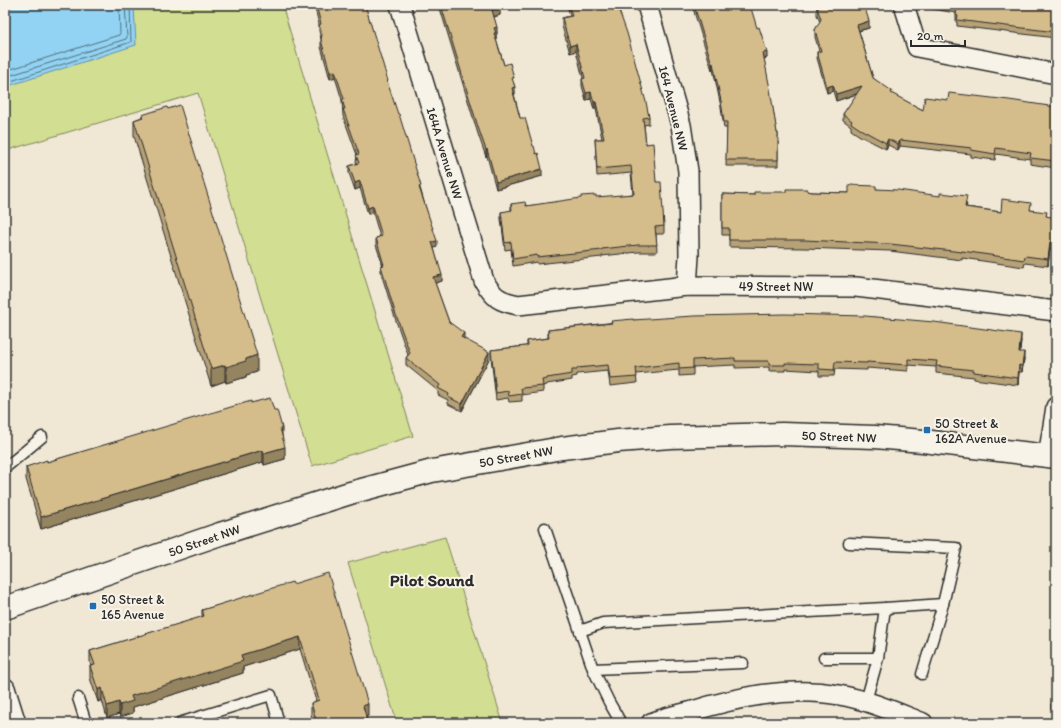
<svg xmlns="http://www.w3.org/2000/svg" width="1061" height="728" font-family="Itim,sans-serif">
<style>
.green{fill:#d2de91;stroke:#7e845e}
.water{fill:#92d3f3;stroke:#6990a3}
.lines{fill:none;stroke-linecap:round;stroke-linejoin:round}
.shore{stroke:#546e7b;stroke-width:1}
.service-casing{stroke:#2b2b2b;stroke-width:13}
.minor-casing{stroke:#2b2b2b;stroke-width:22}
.secondary-casing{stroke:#2b2b2b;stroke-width:25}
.service{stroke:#f7f3e8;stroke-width:10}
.minor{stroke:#f7f3e8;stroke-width:19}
.secondary{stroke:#f7f3e8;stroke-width:22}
.wall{fill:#b7a278;stroke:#2b2b2b}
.shaded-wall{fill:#958461;stroke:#2b2b2b}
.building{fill:#d5bc8b;stroke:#2b2b2b}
.poi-dot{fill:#1f6fb2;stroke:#f7f3e8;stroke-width:1.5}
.labels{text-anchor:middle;stroke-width:4;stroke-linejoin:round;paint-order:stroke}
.street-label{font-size:13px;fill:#2b2b2b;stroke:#f7f3e8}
.poi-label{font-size:13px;fill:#2b2b2b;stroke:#f7f3e8;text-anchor:start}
.district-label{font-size:17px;font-weight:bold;fill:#2b2b2b;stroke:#f7f3e8}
</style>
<rect width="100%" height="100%" fill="#f0e8d5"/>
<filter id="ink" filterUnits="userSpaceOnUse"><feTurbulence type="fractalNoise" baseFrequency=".025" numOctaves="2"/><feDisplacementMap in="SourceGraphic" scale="8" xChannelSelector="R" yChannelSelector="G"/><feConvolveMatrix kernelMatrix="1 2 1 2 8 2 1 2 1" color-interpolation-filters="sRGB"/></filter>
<g filter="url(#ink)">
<!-- green -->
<g class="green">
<polygon points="5,5 282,5 413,436 312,466 198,93 5,151"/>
<polygon points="445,537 503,723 397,723 348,563"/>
</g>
<!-- water -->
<polygon class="water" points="5,5 134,5 136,45 5,87"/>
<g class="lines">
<!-- shore -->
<g class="shore">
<polyline points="5,71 119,35 120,33 119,5"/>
<polyline points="5,77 126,39 127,37 125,5"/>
<polyline points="5,83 131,42 130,5"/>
</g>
<defs>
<g id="service">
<polyline points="5,468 42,437"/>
<polyline points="545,528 580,631"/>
<polyline points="849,543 956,548 943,604"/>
<polyline points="885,608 943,604 922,674"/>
<polyline points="824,658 878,658"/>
<polyline points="593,669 743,663"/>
<polyline points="78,698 86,723"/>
<polyline points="179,723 271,695 279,723"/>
<polyline points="621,723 609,702 593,669 580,631 603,623 885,608 878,658 866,701"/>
</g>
<g id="minor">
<path d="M400 5 484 281C494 298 499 301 518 305L687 286 856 287 1056 311"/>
<polyline points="647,5 681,125 688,171 689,256 687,286"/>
<polyline points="904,5 917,47 1056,74"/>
<polyline points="1048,457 1056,407"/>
<polyline points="5,688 16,723"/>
<path d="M651 723C663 718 676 715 689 712 738 697 788 686 839 695 868 700 895 712 923 723"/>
</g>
<polyline id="secondary" points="5,608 220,534 350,493 432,471 562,448 618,441 670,437 782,434 875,437 923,441 1056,457"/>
</defs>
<!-- service casing -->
<use href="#service" class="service-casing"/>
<!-- minor casing -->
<use href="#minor" class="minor-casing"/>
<!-- secondary casing -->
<use href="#secondary" class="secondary-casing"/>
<!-- service -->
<use href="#service" class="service"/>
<!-- minor -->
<use href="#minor" class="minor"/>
<!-- secondary -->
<use href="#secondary" class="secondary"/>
</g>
<!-- wall -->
<g class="wall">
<polygon points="314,5 365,5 388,85 421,191 437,247 434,248 442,281 435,283 449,322 464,339 489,359 462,411 448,404 448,400 438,395 438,391 406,365 406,358 408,355 395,318 381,273 381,266 383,266 376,245 376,238 380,237 373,213 368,214 360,188 355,190 349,173 349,166 357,164 356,162 357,155 343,116 342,100 335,77 330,79 321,47 321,39 319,31 319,24"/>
<polygon points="439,5 499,5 500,15 494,17 497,34 496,35 496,38 504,65 514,84 515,94 514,94 520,118 542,176 496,189 487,156 486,157 478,134"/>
<polygon points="567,5 617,5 649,117 649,124 644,125 646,144 656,182 664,226 664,234 656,234 657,252 638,252 602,256 602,257 537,264 537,262 513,266 511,249 505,250 501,219 501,212 511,211 511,204 526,206 633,194 631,173 597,176 595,139 602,139 596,109 594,109 591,99 586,100 582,86 582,79 583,78 576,51 570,53 562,26 562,18 570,16"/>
<polygon points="692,5 747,5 767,58 764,59 777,133 778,133 778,166 726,166 727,128 724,128 721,107 713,69 712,70"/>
<polygon points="816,5 864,5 869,28 859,31 873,78 892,94 923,110 948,100 1056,107 1056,168 1030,164 1030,159 996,154 995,160 971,157 971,154 900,146 898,150 888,145 886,149 860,136 851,130 851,126 843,120 843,114 857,94 836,101 833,91 827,93 817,58 817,52 819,51 815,37 815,30 820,22 817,15 817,10"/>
<polygon points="932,5 1056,5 1056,38 957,26 957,22 956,22 956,13 932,9"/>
<polygon points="142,115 257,372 246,375 246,377 226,383 225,381 211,386 134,136 134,120 142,117"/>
<polygon points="876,189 967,204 966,207 1001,212 1031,210 1047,216 1056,225 1055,228 1056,229 1056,245 1055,250 1050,249 1048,266 1025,263 1024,267 962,258 962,260 890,251 804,248 729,247 729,235 722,235 722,194 754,195 807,191 812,192 849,193"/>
<polygon points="633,320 1021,340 1020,352 1024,359 1022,372 1019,372 1018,385 974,379 974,377 936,373 936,367 908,365 908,371 867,368 867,370 835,369 834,376 819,376 819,371 785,369 785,371 769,371 769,367 735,368 735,365 693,367 693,375 679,376 679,370 636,374 637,383 610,386 608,371 577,374 577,376 572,377 572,380 547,384 547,385 543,386 543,392 522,395 522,401 509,402 508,398 496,400 491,357 491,350 526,346 527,345 527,341 548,338 548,330"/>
<polygon points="251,403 274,410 282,436 285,459 264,465 263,462 41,529 26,479 26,467 47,462"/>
<polygon points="293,584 368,716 366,717 368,723 314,723 311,715 311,703 316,701 300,649 243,667 243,673 133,707 133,713 120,717 119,714 107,718 102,700 98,702 90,678 90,666 91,666 90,663 90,651 202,617 202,610"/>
<polygon points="1056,692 1056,711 1051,709 1051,705"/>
</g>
<!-- shaded-wall -->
<g class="shaded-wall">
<polygon points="500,8 500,15 492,17 492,10"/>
<polygon points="869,21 869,28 857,31 857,25"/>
<polygon points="497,27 497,34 496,35 496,40 494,40 494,28"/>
<polygon points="576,44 576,51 570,53 570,46"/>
<polygon points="767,52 767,58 763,59 763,53"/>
<polygon points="713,63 713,69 712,70 712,64"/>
<polygon points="335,71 335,77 330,79 330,72"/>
<polygon points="833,85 833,91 827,93 827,87"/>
<polygon points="862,86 862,92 836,101 836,94"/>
<polygon points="515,87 515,94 512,95 512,88"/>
<polygon points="591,92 591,99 586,100 586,93"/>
<rect x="594" y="102" width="2" height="7"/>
<polygon points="888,139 888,145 886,149 886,143"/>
<polygon points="900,140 900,146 898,150 898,144"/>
<polygon points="487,149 487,156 486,157 486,150"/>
<polygon points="542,169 542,176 496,189 496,182"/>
<polygon points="360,181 360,188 355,190 355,183"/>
<polygon points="373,206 373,213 368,214 368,208"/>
<polygon points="437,241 437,247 432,249 432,242"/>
<polygon points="1050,242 1050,249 1048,266 1048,259"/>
<polygon points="442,275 442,281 433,284 433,277"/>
<polygon points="464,333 464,340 461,337"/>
<polygon points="1021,334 1021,340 1019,358 1019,352"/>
<polygon points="489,352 489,359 462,411 462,404"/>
<polygon points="1024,352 1024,359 1022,372 1022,366"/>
<polygon points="257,355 257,372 246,375 246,377 226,383 226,367 246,359"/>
<polygon points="225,365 225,381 211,386 211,369"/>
<polygon points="1019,365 1019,372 1018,385 1018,378"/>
<polygon points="280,428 282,428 282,440"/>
<polygon points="6,431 6,448 5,448 5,432"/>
<polygon points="285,447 285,459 264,465 264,453"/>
<polygon points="263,450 263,462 41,529 41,517"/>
<polygon points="300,637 300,649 243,667 243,673 133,707 133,713 120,717 120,705 131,696 241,655"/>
<polygon points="102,688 102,700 98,702 98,690"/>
<polygon points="119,702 119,714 107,718 107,706"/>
<polygon points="368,704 368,716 363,718 363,706"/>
</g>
<!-- building -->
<g class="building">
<polygon points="316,5 365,5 388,81 387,81 398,114 399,114 421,186 419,187 437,241 432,242 442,275 433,277 449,322 464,333 461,337 489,352 462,404 448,397 449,394 438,388 440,385 406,358 410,353 395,312 381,266 384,265 376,238 382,236 373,206 368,208 360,181 355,183 349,166 359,163 356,155 359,154 343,109 345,109 342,100 344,99 335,71 330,72 321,40 322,34 319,25 321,24"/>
<polygon points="441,5 499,5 500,8 492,10 497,27 494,28 496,33 494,33 504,65 510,63 514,78 512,78 515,87 512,88 520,118 525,118 533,146 534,146 536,154 538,153 542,169 496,182 487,149 486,150 478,127"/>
<polygon points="569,5 617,5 627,33 646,102 649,117 643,118 646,144 653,143 656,182 661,182 664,226 655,227 657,245 638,245 602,249 602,250 537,257 537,255 513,259 511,242 505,243 501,212 512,210 511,204 525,202 526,206 581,198 581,196 596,195 596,197 634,194 631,166 597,169 595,139 604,139 596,102 594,102 591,92 586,93 582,79 585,78 576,44 570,46 562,18 572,16"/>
<polygon points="694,5 747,5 748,8 751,8 757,28 759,27 767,52 763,53 770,89 777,133 778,133 778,160 726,160 727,122 724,122 721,101 713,63 712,64"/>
<polygon points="818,5 864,5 869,21 857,25 873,78 892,91 891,93 923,110 925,97 948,100 949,93 1009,100 1056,107 1056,161 1030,158 1031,153 996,148 995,154 971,150 972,148 900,140 898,144 888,139 886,143 860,129 851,123 852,121 843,114 862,86 836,94 833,85 827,87 817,52 821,51 815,30 821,19 817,8 819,8"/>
<polygon points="946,5 1056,5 1056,32 957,20 958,16 956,15 957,6"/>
<polygon points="180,105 257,355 246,359 246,361 226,367 225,365 211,369 134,120 143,117 142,115 167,107 168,109"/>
<polygon points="849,185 876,186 876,189 898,190 940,196 940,193 967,196 965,207 1001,212 1002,199 1031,203 1030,210 1047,212 1046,216 1056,218 1054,228 1056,229 1055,243 1050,242 1048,259 1025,256 1024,260 962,251 962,252 890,244 804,240 729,240 729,228 722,228 722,194 754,195 754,192 786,192 786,189 807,189 807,191 812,192 849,193"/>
<polygon points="785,314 865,316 934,322 1021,334 1019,352 1024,352 1022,366 1019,365 1018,378 974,372 974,370 936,366 937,361 908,359 908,365 867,362 867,363 835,362 834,370 819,369 819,364 785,363 785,365 769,365 769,361 735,361 735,358 693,360 693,368 679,369 679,363 636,368 637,377 610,379 608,365 577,368 577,370 572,370 572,374 547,378 547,379 542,380 543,386 521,388 522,394 509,396 508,391 496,393 491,350 526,346 528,345 527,341 549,338 548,330 612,323 611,321 633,319 633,320 694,316"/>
<polygon points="270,398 274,410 277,410 282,428 280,428 285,447 264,453 263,450 41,517 26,467 47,460 47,462 251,401 251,403"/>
<polygon points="328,573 368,704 363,706 368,723 317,723 311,703 319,700 300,637 241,655 243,661 131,696 133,701 120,705 119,702 107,706 102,688 98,690 90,666 95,665 90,651 204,616 202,610 292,582 293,584"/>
<polygon points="1056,692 1056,707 1051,705"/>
<polygon points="772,718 773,723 750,723"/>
<polygon points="569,719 570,723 557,723"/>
<polygon points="798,720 823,721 837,723 798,723"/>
</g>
</g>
<!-- markers -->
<g class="poi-dot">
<rect x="923" y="426" width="8" height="8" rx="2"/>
<rect x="89" y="602" width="8" height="8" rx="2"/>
</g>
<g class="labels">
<!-- street labels -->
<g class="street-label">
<text transform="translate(674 108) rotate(76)" y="5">164 Avenue NW</text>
<text transform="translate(445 153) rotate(73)" y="5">164A Avenue NW</text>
<text x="776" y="291">49 Street NW</text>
<text transform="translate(839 436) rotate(2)" y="5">50 Street NW</text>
<text transform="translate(516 456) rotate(-10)" y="5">50 Street NW</text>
<text transform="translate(204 540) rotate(-19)" y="5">50 Street NW</text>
</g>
<!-- poi labels -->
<g class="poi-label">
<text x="935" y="428">50 Street &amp;<tspan x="935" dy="15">162A Avenue</tspan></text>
<text x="101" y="604">50 Street &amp;<tspan x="101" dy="15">165 Avenue</tspan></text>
</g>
<!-- district labels -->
<g class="district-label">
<text x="432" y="586">Pilot Sound</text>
</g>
</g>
<!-- margin -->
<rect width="1061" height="728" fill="none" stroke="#f7f3e8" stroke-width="20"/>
<rect x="10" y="10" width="1041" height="708" fill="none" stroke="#2b2b2b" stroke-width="1.5" filter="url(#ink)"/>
<!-- scale -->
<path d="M911 40v6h54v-6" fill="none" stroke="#2b2b2b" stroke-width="2"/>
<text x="917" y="40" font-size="12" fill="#2b2b2b" stroke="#f7f3e8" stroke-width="3" paint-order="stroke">20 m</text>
</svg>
